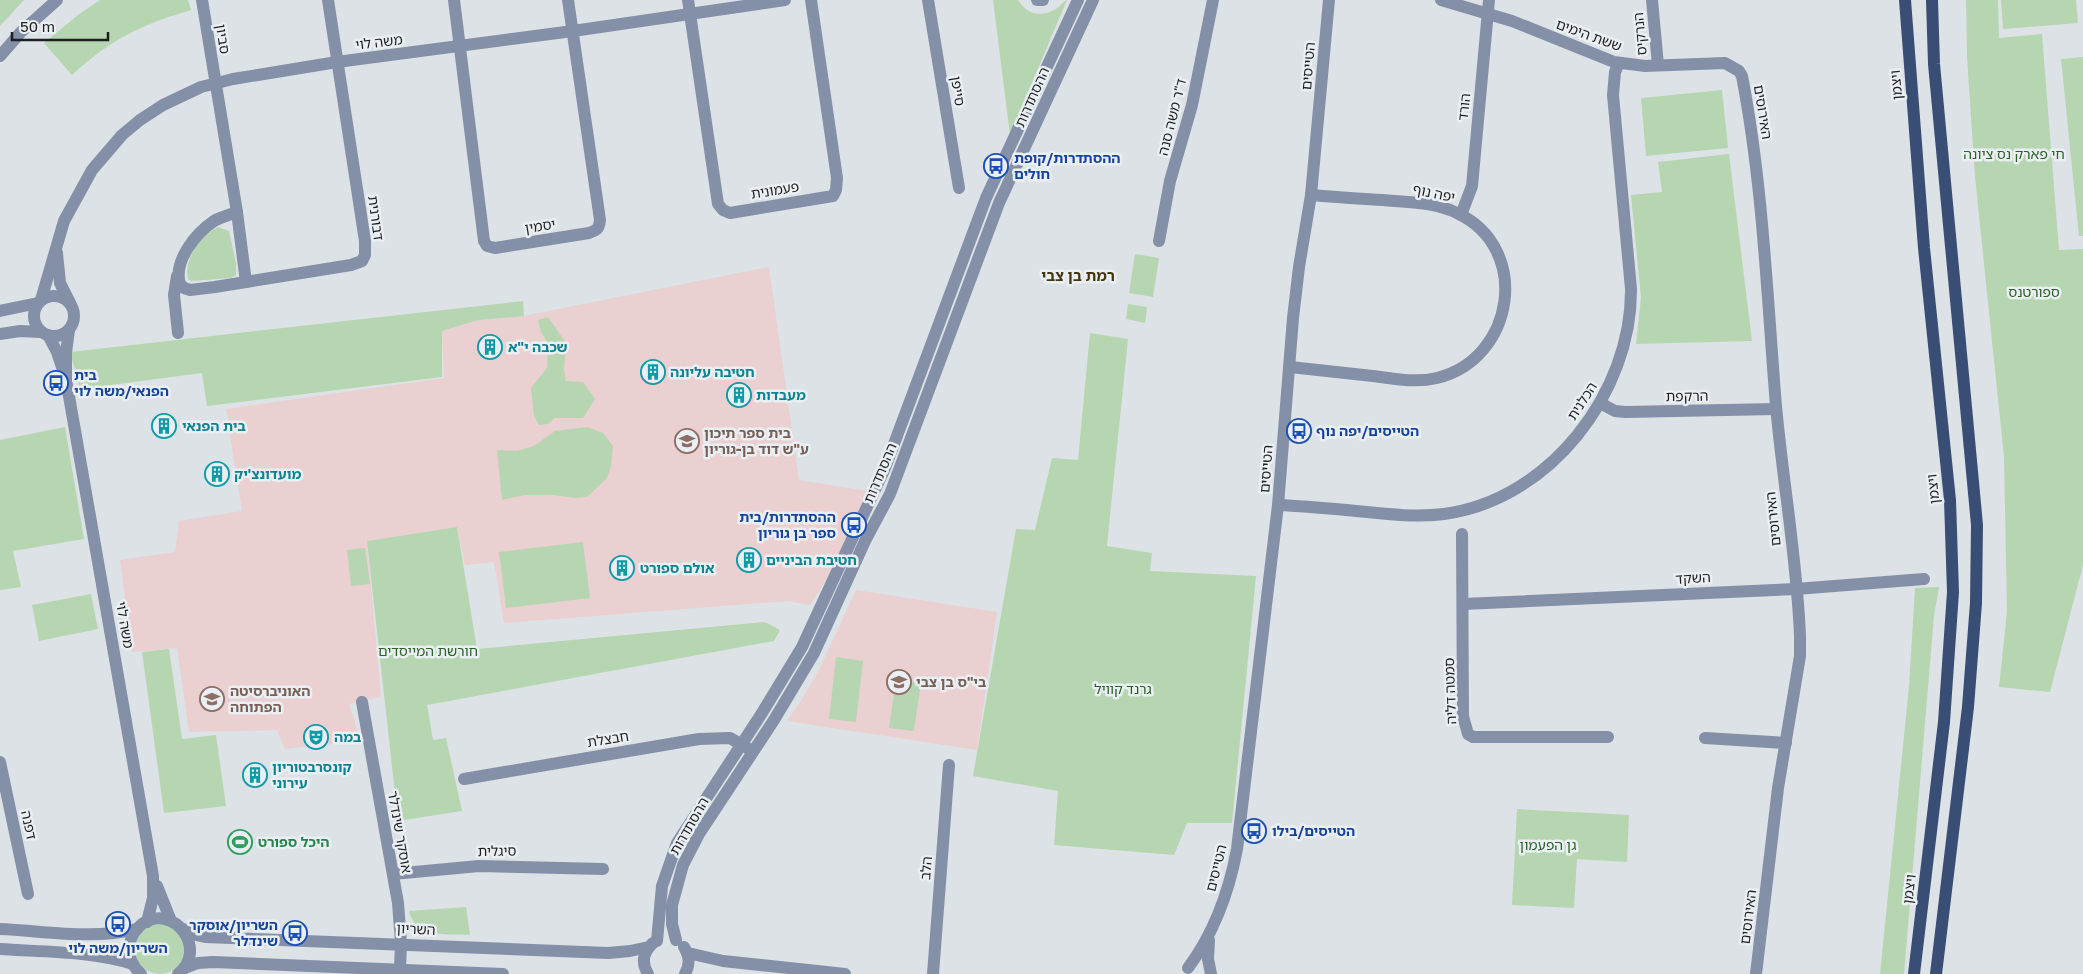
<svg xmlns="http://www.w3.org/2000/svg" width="2083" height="974" font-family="'Golos Text','Noto Sans Hebrew',sans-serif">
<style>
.education{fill:#ead0d1}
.green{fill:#b6d6b1}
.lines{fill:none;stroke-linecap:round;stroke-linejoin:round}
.minor{stroke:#8490a7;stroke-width:12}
.major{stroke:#394e74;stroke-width:12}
.labels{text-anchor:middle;stroke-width:5;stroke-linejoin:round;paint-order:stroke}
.street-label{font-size:14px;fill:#1e1f21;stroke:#eaeff3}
.park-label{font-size:14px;fill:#2a6224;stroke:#eaeff3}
.transit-label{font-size:14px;font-weight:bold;fill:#164399;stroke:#eaeff3;text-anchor:start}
.culture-label{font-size:14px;font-weight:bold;fill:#0d838f;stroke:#eaeff3;text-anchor:start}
.education-label{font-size:14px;font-weight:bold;fill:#785e54;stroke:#eaeff3;text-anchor:start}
.leisure-label{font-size:14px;font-weight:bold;fill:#27864d;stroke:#eaeff3;text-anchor:start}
.neighbourhood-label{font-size:15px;font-weight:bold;fill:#44370d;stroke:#eaeff3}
</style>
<rect width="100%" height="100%" fill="#dde2e6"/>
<!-- education -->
<g class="education">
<polygon points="769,267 799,480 867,491 830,574 810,605 788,601 504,623 494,562 465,565 457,527 367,541 381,697 349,704 361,741 285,749 277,730 189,732 177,648 132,652 120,560 175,552 179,521 242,511 226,409 444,378 442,331 477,320 524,316"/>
<polygon points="856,590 997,612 977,750 787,721 804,696 820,668"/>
</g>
<!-- green -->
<g class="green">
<polygon points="0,0 24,0 0,26"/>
<path d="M100 0H188L191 10C142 24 110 40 72 75L44 43 78 15Z"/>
<path d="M993 0H1018C1026 13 1039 18 1054 10 1059 8 1062 2 1067 0L1010 135Z"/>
<polygon points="1966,0 1998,0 1999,38 2042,34 2059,250 2083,249 2083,565 2050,692 1999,687 2007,612 2004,457 1975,177 1967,57"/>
<polygon points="2001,0 2076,0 2078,23 2003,29"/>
<polygon points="2083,57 2083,236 2079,236 2061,59"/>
<polygon points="1722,90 1728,148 1646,156 1641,98"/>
<polygon points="1729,154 1752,341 1636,344 1641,298 1631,195 1662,192 1658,162"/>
<path d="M218 227 229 231 236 263V275L231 278 191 281 188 279C183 259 201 236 218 227Z"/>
<polygon points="1135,254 1159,258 1153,297 1129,293"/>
<polygon points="523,301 524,316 478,320 442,331 442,377 207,406 202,373 80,389 70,352"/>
<polygon points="1128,304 1147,307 1145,323 1126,319"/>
<polygon points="548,317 566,343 564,370 566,381 583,382 595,399 583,418 555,418 548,424 539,425 534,416 531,388 547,368 548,343 541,332 538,320"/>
<polygon points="1090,333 1128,339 1107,546 1152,553 1150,571 1256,576 1232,823 1187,823 1174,855 1054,845 1058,791 973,776 1016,529 1035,530 1052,458 1078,460"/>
<polygon points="65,427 84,539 13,551 21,587 0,590 0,440"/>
<polygon points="587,427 603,433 613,446 611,466 607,478 587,497 577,498 553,495 524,495 502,500 497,450 517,451 534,446 555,431"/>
<polygon points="457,527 477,649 765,622 780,630 774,641 427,705 433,740 446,738 462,811 398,821 367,541"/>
<polygon points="583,542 590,598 506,608 499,552"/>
<polygon points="365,548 370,584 351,586 347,550"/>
<polygon points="1939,587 1934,616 1904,974 1880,974 1909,686 1915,588"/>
<polygon points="91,594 98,629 39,641 32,605"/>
<polygon points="169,649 182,739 216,735 226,806 164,813 142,652"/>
<polygon points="836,657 863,661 856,722 829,719"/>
<polygon points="896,679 921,683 914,731 889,728"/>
<polygon points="1517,809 1629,815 1627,862 1577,859 1574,908 1512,905"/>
<path d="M466 907 470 935C448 934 415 938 409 911Z"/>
<circle cx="160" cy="949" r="25"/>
</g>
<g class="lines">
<!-- minor -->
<g class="minor">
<polyline points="202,0 237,212 246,282"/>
<path d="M454 0 484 241 487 246 495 248 589 233C597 230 599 229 600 220L568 0"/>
<polyline points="688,0 718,204 723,210 730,213 833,196 836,190 837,178 811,0"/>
<polyline points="928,0 959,188"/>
<polyline points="1037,0 1043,0"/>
<path d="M1441 0 1512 21 1614 62 1645 66 1725 63 1739 71 1742 76C1763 185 1767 296 1776 406 1783 483 1797 559 1800 636V656L1778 788 1756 974"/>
<polyline points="1652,0 1658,65"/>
<polyline points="0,56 21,32 57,0"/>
<path d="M237 212C229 215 221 217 214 221 196 233 173 261 180 284L184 288 190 290 215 287 351 265 362 261 365 255V241L328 0"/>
<polyline points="1461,215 1472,186 1489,0"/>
<polyline points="1159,241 1170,181 1192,105 1213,0"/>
<polyline points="57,253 60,283 70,303"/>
<polyline points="177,276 174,295 178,333"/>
<circle cx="54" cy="316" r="20"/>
<polyline points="41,300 64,221 92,170 122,135 140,120 163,105 201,87 233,79 337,62 573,31 785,0"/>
<polyline points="0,311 38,303"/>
<polyline points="69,330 66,353 66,379 153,876 153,898 147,922"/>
<polyline points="0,334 20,331 41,332"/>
<polyline points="48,335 57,352 62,367"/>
<path d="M1290 367C1318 370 1345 373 1373 376 1394 379 1416 383 1437 378 1515 359 1532 248 1457 213 1435 202 1407 202 1383 200 1359 199 1335 197 1311 195"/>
<polyline points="1600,403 1615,411 1625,412 1776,409"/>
<path d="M1278 505C1301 506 1324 508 1346 510 1379 513 1411 518 1444 514 1550 500 1632 392 1631 289L1613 95 1615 72 1619 63"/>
<polyline points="1462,534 1463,716 1468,734 1473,737 1608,737"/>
<polyline points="1463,604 1796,589 1924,579"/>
<polyline points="362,702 398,903 401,943 400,969"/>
<polyline points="1705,738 1786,743"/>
<polyline points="0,762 28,894"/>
<polyline points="464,779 699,739 730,738 749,749"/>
<polyline points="393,874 479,866 603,869"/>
<polyline points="157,886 171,921"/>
<path d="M0 929C45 931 93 940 137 929"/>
<polyline points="183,929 191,934 205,937 608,953 630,951 649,947"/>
<polyline points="676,940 672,924 672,905 683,865 699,834 774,720 814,653 865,541 890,494 999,203 1093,0"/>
<polyline points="1209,940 1208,959 1211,974"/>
<polyline points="657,941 662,886 677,843 762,713 802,647 885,468 986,198 1078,0"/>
<path d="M684 947C690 957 690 965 685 974"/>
<path d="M0 949C44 952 90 951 133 964"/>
<polyline points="688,953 723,961 845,974"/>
<polyline points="185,968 198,963 213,962 503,974"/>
<path d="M1188 968C1214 933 1229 892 1237 849L1278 505 1293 318 1299 267 1311 195 1329 0"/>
<path d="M141 974C132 966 127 955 130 943 131 936 136 929 142 924 174 902 209 950 178 974"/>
<path d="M648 974C641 963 643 952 653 943"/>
<polyline points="933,974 949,765"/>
</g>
<!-- major -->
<g class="major">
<polyline points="1905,0 1924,248 1950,500 1953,592 1944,722 1914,974"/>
<polyline points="1932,0 1934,64 1977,525 1976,603 1968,707 1936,974"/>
</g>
</g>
<!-- icons -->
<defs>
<symbol id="bus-ring" viewBox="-11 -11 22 22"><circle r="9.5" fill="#eaeff3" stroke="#1a4fb4" stroke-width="1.5"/><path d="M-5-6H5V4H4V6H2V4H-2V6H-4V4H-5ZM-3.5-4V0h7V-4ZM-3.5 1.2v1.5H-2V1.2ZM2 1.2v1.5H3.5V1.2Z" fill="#1a4fb4"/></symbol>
<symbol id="building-ring" viewBox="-11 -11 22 22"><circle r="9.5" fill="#eaeff3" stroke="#0f9aa8" stroke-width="1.5"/><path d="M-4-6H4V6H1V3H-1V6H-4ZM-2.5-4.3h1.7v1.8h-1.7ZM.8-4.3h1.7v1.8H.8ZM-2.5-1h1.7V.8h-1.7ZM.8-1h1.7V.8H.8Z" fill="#0f9aa8"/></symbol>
<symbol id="school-ring" viewBox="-11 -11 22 22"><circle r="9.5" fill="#eaeff3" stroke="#8d6e63" stroke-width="1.5"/><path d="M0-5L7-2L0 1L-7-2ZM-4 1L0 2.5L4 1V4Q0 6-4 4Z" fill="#8d6e63"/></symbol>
<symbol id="university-ring" viewBox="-11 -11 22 22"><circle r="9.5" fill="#eaeff3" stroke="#8d6e63" stroke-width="1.5"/><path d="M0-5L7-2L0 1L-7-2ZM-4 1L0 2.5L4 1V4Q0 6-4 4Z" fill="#8d6e63"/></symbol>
<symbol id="theatre-ring" viewBox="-11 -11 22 22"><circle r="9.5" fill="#eaeff3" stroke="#0f9aa8" stroke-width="1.5"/><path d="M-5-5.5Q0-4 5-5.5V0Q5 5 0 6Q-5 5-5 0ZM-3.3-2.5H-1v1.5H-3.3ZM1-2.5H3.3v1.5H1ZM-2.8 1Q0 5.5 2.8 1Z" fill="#0f9aa8"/></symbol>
<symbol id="stadium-ring" viewBox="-11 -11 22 22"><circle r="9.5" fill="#eaeff3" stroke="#2e9e5b" stroke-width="1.5"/><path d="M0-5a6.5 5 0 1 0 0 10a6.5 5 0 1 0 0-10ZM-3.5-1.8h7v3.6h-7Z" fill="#2e9e5b"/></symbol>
</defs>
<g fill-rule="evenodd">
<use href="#bus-ring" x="982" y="152" width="28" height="28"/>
<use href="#building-ring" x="476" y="333" width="28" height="28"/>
<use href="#building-ring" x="639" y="358" width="28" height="28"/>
<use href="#bus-ring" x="42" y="369" width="28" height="28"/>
<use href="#building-ring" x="725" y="381" width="28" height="28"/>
<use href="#building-ring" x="150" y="412" width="28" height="28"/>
<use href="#bus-ring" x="1285" y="417" width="28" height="28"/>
<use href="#school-ring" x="673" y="427" width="28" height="28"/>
<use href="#building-ring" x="203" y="460" width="28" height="28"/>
<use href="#bus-ring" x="840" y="511" width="28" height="28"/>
<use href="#building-ring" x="735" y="546" width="28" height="28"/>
<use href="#building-ring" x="608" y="554" width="28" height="28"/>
<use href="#school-ring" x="885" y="668" width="28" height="28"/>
<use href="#university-ring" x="198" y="685" width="28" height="28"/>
<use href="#theatre-ring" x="302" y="723" width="28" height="28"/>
<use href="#building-ring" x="241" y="761" width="28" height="28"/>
<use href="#bus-ring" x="1240" y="817" width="28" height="28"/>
<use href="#stadium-ring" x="226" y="828" width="28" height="28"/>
<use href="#bus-ring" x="104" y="910" width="28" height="28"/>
<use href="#bus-ring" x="281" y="919" width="28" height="28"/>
</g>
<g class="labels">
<!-- street labels -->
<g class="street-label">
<text transform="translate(1640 34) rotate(-95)" y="5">הנרקיס</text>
<text transform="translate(1589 35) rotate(20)" y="5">ששת הימים</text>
<text transform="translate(223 39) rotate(81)" y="5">סביון</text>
<text transform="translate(379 42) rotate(-7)" y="5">משה לוי</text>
<text transform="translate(1308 66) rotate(-85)" y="5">הטייסים</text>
<text transform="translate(1896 85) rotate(-95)" y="5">ויצמן</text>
<text transform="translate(958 91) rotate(81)" y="5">סייפן</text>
<text transform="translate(1032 97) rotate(-66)" y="5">ההסתדרות</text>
<text transform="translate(1464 107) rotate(-84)" y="5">הורד</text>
<text transform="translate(1763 112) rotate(81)" y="5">האירוסים</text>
<text transform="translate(1172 117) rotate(-76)" y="5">ד"ר משה סנה</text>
<text transform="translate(775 190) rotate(-9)" y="5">פעמונית</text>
<text transform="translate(1434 193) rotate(12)" y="5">יפה נוף</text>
<text transform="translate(376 218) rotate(82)" y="5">דבורנית</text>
<text transform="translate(540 226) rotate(-9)" y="5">יסמין</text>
<text transform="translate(1687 396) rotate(-1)" y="5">הרקפת</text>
<text transform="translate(1582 401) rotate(-57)" y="5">הכלנית</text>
<text transform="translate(1266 469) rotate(-86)" y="5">הטייסים</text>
<text transform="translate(880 473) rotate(-67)" y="5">ההסתדרות</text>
<text transform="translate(1933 489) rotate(-96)" y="5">ויצמן</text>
<text transform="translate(1773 519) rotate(-96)" y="5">האירוסים</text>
<text transform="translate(1693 578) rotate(-3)" y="5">השקד</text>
<text transform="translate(125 625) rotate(80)" y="5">משה לוי</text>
<text transform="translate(1450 691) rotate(-92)" y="5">סמטה דליה</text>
<text transform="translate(608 739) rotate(-9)" y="5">חבצלת</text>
<text transform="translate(29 825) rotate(78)" y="5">דפנה</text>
<text transform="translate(689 826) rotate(-60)" y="5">ההסתדרות</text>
<text transform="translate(400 832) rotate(80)" y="5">אוסקר שינדלר</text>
<text transform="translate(497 851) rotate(-1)" y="5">סיגלית</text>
<text transform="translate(926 868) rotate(-85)" y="5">הלב</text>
<text transform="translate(1216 868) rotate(-76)" y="5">הטייסים</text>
<text transform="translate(1909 889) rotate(-83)" y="5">ויצמן</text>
<text transform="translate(1748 917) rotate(-83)" y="5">האירוסים</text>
<text transform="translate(416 929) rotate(3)" y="5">השריון</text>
</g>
<!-- park labels -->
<g class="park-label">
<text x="2014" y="159">חי פארק נס ציונה</text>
<text x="2034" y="297">ספורטנס</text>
<text x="428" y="656">חורשת המייסדים</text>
<text x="1123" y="694">גרנד קוויל</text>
<text x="1548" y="850">גן הפעמון</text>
</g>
<!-- transit labels -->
<g class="transit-label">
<text x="1014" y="163">ההסתדרות/קופת<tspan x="1014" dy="16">חולים</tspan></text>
<text x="74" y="380">בית<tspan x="74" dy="16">הפנאי/משה לוי</tspan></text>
<text x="1316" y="436">הטייסים/יפה נוף</text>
<text x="836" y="522" text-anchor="end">ההסתדרות/בית<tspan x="836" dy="16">ספר בן גוריון</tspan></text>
<text x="1272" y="836">הטייסים/בילו</text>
<text x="278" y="930" text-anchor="end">השריון/אוסקר<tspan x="278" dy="16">שינדלר</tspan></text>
<text x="118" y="953" text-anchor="middle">השריון/משה לוי</text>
</g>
<!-- culture labels -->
<g class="culture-label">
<text x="508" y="352">שכבה י"א</text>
<text x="670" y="377">חטיבה עליונה</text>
<text x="756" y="400">מעבדות</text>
<text x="182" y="431">בית הפנאי</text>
<text x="234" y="479">מועדונצ'יק</text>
<text x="766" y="565">חטיבת הביניים</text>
<text x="640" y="573">אולם ספורט</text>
<text x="334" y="742">במה</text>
<text x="272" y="772">קונסרבטוריון<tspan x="272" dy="16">עירוני</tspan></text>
</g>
<!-- education labels -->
<g class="education-label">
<text x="704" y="438">בית ספר תיכון<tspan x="704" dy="16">ע"ש דוד בן-גוריון</tspan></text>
<text x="916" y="687">בי"ס בן צבי</text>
<text x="230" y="696">האוניברסיטה<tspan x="230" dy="16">הפתוחה</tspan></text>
</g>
<!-- leisure labels -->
<g class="leisure-label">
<text x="258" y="847">היכל ספורט</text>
</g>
<!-- neighbourhood labels -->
<g class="neighbourhood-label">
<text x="1078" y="281">רמת בן צבי</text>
</g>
</g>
<!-- scale -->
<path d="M12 32v8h96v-8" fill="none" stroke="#1e1f21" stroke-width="2.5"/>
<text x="20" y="32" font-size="15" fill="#1e1f21" stroke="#eaeff3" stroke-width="4" paint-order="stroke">50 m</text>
</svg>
